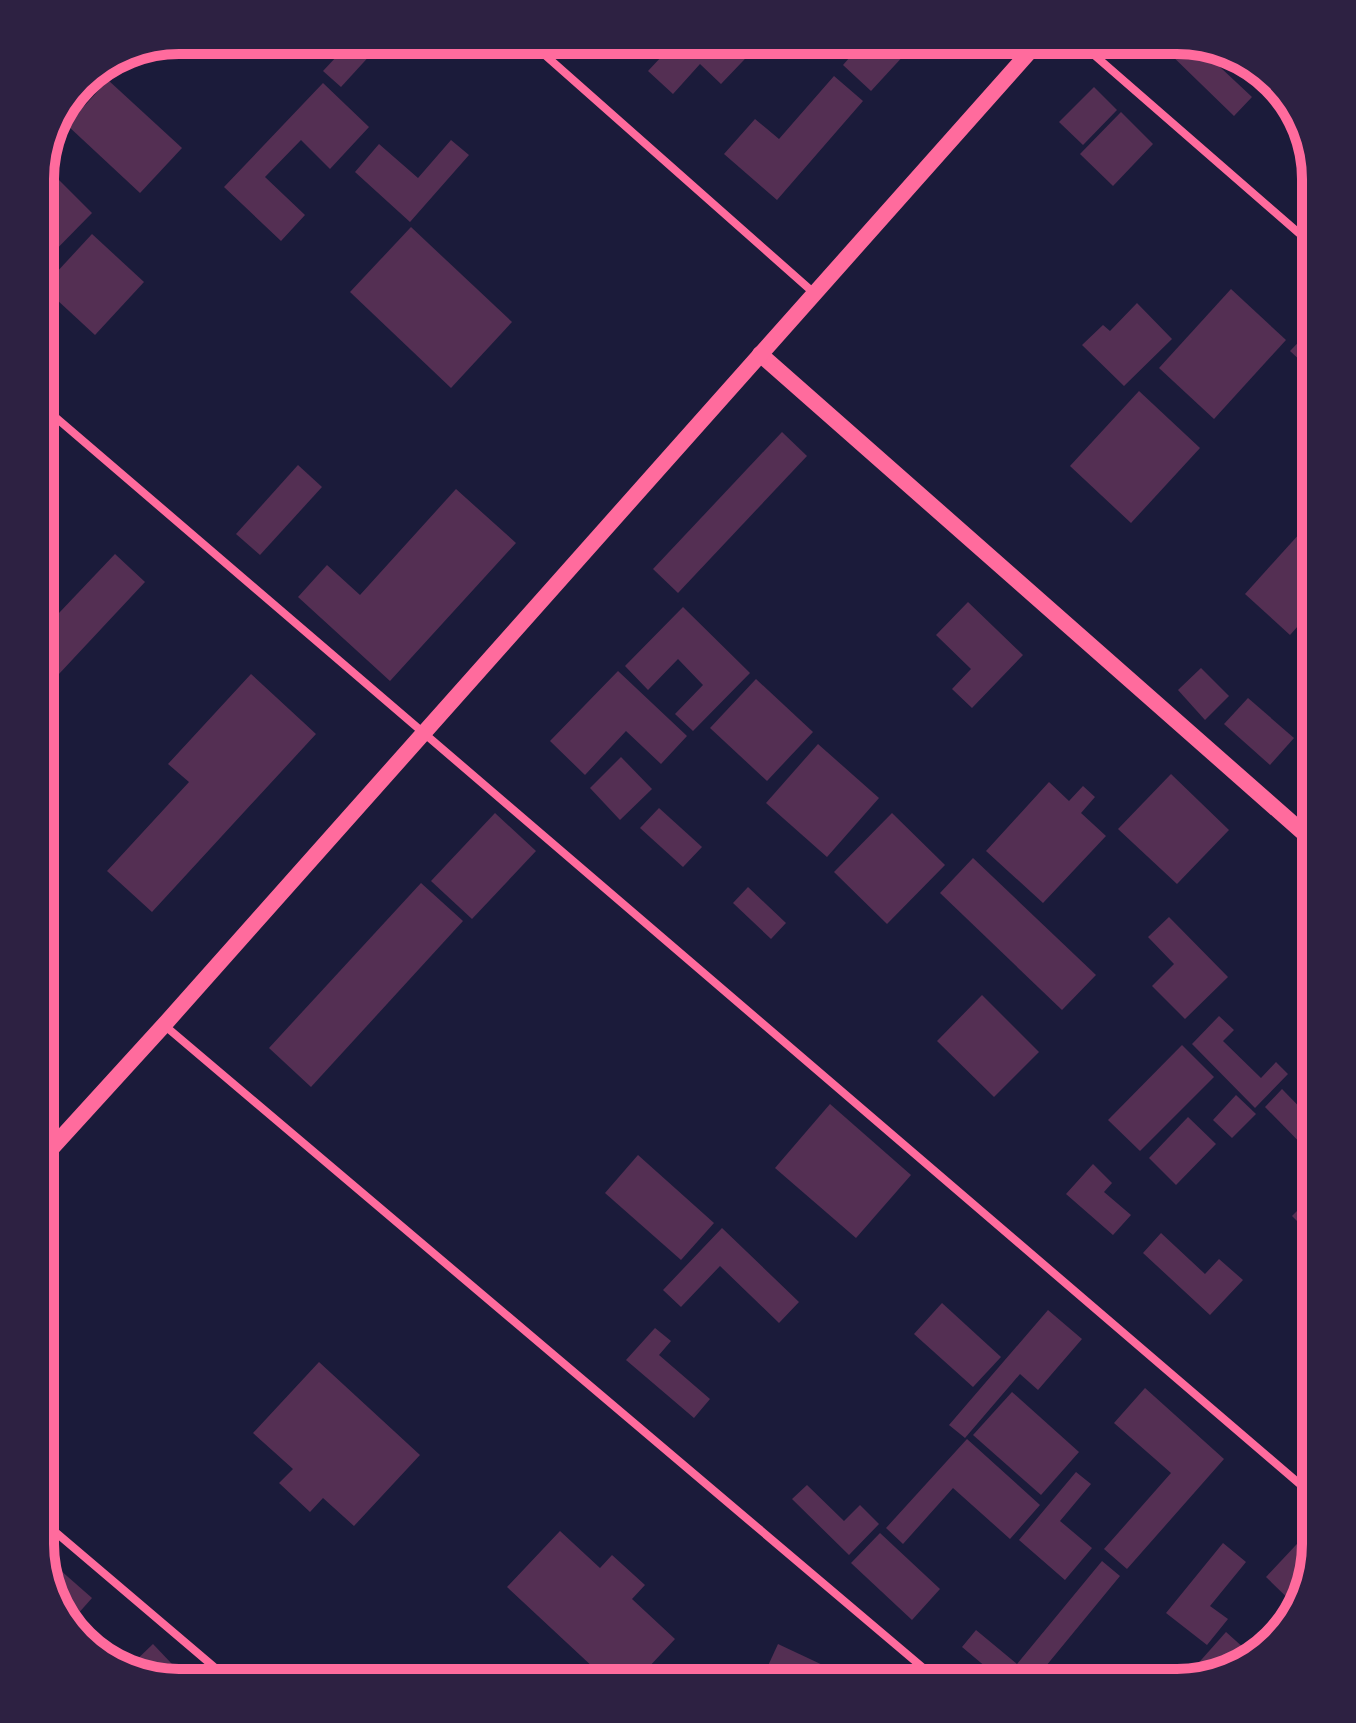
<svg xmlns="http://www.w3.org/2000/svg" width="1356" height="1723" font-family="'Exo 2',sans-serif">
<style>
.building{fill:#542f53}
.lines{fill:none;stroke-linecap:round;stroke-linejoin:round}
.minor{stroke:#ff6b9d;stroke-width:8}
.secondary{stroke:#ff6b9d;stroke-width:16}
.rim{fill:none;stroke:#ff6b9d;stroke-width:10}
</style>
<rect width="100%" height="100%" fill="#1b1b3a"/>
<!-- building -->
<g class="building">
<polygon points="352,40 384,40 341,87 323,71"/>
<polygon points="399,40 421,40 411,51"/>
<polygon points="677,40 763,40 721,84 700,64 673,94 648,71"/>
<polygon points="865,40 918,40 871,91 843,65"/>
<polygon points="1173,40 1186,40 1210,48 1205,53 1252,97 1234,116 1165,49"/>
<polygon points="834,76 863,101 777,200 724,154 755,119 779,139"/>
<polygon points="108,80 182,148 140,193 67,125"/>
<polygon points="323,83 369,127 330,169 301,140 265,177 305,215 281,241 224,187"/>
<polygon points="1094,87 1117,110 1083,145 1059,122"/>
<polygon points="1121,112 1153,144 1113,186 1080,154"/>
<polygon points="451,140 469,155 410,222 355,172 379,144 418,178"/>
<polygon points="42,163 92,213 40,266 40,169"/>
<polygon points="411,227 512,322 451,388 350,292"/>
<polygon points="92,234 144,282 95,335 43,287"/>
<polygon points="1231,289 1286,340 1214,419 1159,368"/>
<polygon points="1137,303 1172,339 1124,386 1082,345 1103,325 1110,331"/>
<polygon points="1316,324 1316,375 1290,351"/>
<polygon points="1139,391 1200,448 1131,523 1070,466"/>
<polygon points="782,432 807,456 678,593 653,569"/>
<polygon points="298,465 322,487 260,555 236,534"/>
<polygon points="456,489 516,543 390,681 298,597 327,565 360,595"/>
<polygon points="1301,532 1316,545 1316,606 1290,635 1245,594"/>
<polygon points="115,554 145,582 58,675 40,658 40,633"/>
<polygon points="968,602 1023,655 972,708 952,689 971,669 936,635"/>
<polygon points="683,607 750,673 693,731 675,714 703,685 678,659 648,690 625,666"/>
<polygon points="1201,668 1229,696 1205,720 1178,690"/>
<polygon points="40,671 48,678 40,687"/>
<polygon points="618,671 687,736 661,764 626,731 585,775 550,741"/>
<polygon points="251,674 316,734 152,912 107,871 189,782 168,764"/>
<polygon points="756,679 813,732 767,781 710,728"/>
<polygon points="1248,698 1294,738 1270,765 1224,724"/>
<polygon points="818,744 879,798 827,857 766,803"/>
<polygon points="621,757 652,789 620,820 590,788"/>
<polygon points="1171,774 1229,830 1177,884 1118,829"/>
<polygon points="1049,782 1069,801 1083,786 1095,797 1081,813 1106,836 1043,903 986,851"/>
<polygon points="659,808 702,847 683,867 640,828"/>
<polygon points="495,813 536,851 472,919 431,881"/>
<polygon points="892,813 945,865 887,924 834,872"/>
<polygon points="973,858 1096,975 1062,1010 940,893"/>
<polygon points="421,883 463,921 311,1087 269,1048"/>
<polygon points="748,887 786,923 771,939 733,903"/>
<polygon points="1169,917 1228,977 1185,1019 1152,986 1174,964 1148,937"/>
<polygon points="982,995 1039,1052 994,1097 937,1041"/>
<polygon points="1219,1016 1234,1030 1223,1041 1261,1078 1276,1062 1288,1074 1255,1108 1192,1044"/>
<polygon points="1182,1045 1214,1077 1140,1151 1108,1120"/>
<polygon points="1282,1089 1316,1124 1316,1159 1265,1107"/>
<polygon points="1236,1095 1256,1114 1232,1138 1213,1120"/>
<polygon points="830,1104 911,1175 856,1238 775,1168"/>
<polygon points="1188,1117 1216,1144 1176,1185 1149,1158"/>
<polygon points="638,1155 714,1223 681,1260 605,1193"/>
<polygon points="1093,1164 1112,1183 1104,1192 1131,1215 1113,1235 1066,1194"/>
<polygon points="1316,1192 1316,1240 1292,1216"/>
<polygon points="722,1228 799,1302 779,1323 720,1266 681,1307 663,1290"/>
<polygon points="1161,1233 1205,1274 1219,1259 1243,1280 1210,1315 1143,1253"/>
<polygon points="942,1303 1001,1357 973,1387 914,1334"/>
<polygon points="1048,1310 1082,1339 1038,1390 1020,1374 965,1438 949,1425"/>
<polygon points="655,1328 671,1341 659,1355 710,1399 694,1418 626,1360"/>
<polygon points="319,1362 420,1455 354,1526 323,1498 310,1512 279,1483 293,1469 253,1433"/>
<polygon points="1145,1388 1224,1459 1127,1569 1104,1549 1171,1473 1114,1423"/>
<polygon points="1012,1392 1079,1452 1041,1495 973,1435"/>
<polygon points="967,1439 1040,1505 1010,1539 953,1488 903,1544 886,1528"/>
<polygon points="1076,1472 1091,1484 1060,1521 1092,1548 1065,1580 1019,1540"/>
<polygon points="807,1485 844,1521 860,1505 879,1524 849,1555 792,1499"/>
<polygon points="1310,1530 1316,1535 1316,1545 1299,1609 1266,1577"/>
<polygon points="560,1531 600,1568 612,1555 645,1585 632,1599 675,1639 634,1683 610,1683 507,1587"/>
<polygon points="880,1533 940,1589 912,1620 851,1563"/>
<polygon points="1223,1543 1246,1562 1210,1606 1228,1619 1207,1645 1166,1613"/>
<polygon points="43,1555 92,1598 68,1625 63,1621"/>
<polygon points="1102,1561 1120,1576 1032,1683 1005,1683 962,1647 976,1630 1017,1664"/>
<polygon points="1226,1632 1255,1658 1189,1680 1186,1677"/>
<polygon points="153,1644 190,1683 178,1683 127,1669"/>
<polygon points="778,1644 861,1683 760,1683"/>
<polygon points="507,1664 527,1683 490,1683"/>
</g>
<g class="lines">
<!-- minor -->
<g class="minor">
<polyline points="528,40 814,293"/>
<polyline points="1077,40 1316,248"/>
<polyline points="40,404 1316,1498"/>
<polyline points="164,1025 941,1683"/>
<polyline points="40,1519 233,1683"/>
</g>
<!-- secondary -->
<g class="secondary">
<polyline points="760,354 1316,844"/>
<polyline points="40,1161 164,1025 1040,40"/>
</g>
</g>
<!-- crop -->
<path d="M0 0H1356V1723H0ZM179 54H1177A125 125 0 0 1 1302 179V1544A125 125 0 0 1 1177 1669H179A125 125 0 0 1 54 1544V179A125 125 0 0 1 179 54Z" fill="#2d2142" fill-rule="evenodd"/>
<path class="rim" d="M179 54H1177A125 125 0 0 1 1302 179V1544A125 125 0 0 1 1177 1669H179A125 125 0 0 1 54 1544V179A125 125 0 0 1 179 54Z"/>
</svg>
